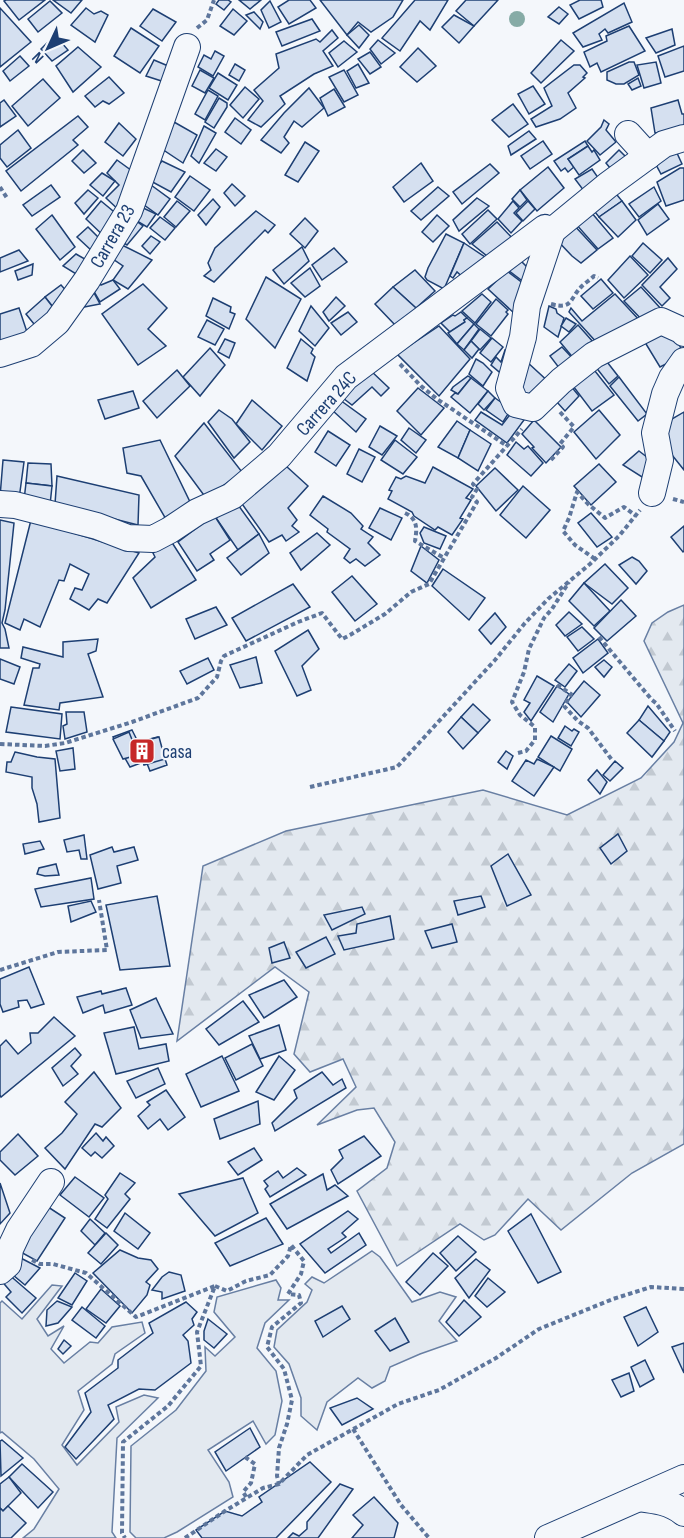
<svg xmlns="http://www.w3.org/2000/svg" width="684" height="1538" font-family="'Sofia Sans Condensed',sans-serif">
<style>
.grass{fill:#e3e9f0;stroke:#687fa3;stroke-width:1.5}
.forest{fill:url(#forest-firs);stroke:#687fa3;stroke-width:1.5}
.building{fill:#d5e0f0;stroke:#1d3f73;stroke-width:1.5}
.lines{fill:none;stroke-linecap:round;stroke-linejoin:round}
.minor-casing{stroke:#1d3f73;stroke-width:28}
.path{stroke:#5e769c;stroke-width:4;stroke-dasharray:4.5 3;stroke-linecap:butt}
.minor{stroke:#f4f7fb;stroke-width:26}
.tree{fill:#86aba6}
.labels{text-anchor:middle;stroke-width:4.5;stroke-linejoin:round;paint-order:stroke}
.street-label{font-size:20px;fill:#1d3f73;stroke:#f4f7fb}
.poi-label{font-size:20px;fill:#1d3f73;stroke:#f4f7fb;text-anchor:start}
</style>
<defs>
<pattern id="forest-firs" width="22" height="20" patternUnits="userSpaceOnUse" patternTransform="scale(1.5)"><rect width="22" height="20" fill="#e3e9f0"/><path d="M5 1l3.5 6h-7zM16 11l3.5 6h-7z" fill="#c2c9d1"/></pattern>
</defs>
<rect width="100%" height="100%" fill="#f4f7fb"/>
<!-- grass -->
<g class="grass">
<polygon points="372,1251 380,1257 412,1302 440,1292 456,1297 439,1321 457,1341 420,1354 390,1367 385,1381 372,1388 358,1378 327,1402 317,1430 301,1416 301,1398 289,1364 274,1347 277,1330 307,1302 312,1290 305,1284 312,1277 324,1283"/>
<polygon points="276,1280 281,1288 278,1300 289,1300 265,1323 257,1348 276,1371 282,1401 275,1435 266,1444 253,1421 208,1450 229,1482 233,1497 177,1532 164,1538 136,1538 130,1532 131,1446 176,1410 206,1371 205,1347 215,1356 235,1337 214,1312 217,1297"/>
<polygon points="52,1285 62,1286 37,1319 48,1336 64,1326 51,1349 64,1363 90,1342 98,1343 112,1327 142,1322 145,1333 115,1354 112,1364 78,1391 84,1410 62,1445 77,1465 119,1422 116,1407 144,1395 158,1398 117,1438 112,1532 116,1538 23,1538 34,1529 59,1489 34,1459 2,1432 0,1433 0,1303 2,1301 22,1319"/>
</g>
<!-- forest -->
<polygon class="forest" points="684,605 684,1144 632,1173 561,1230 528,1199 495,1235 484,1240 460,1224 397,1266 357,1191 387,1168 395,1142 374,1108 357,1110 317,1125 356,1087 343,1059 310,1072 294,1054 309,992 275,967 177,1041 203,866 286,831 483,790 567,815 641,778 674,742 683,723 644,641 652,623 668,612"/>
<!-- building -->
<g class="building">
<polygon points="6,0 45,0 19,20 4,1"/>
<polygon points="53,0 82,0 71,13"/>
<polygon points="219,0 228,0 231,2 224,10 216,4"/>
<polygon points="239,0 261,0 250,9"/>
<polygon points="289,0 310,0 316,8 289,24 278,7"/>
<polygon points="320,0 403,0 393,17 371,32 358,22 347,35"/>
<polygon points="415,0 448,0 430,30 420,21 400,51 382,38"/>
<polygon points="466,0 498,0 474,26 456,11"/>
<polygon points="580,0 601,0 603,7 579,19 570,5"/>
<polygon points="50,1 62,13 38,32 28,19"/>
<polygon points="270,1 281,22 269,28 261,10"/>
<polygon points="624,3 632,22 608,33 605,29 599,34 602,40 583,47 573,33"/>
<polygon points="559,7 568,14 559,24 548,17"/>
<polygon points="0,8 31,42 0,67"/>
<polygon points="86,8 94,14 101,11 108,15 95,42 71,25"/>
<polygon points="153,9 176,22 162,41 140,26"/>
<polygon points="233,9 247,21 234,35 220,26"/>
<polygon points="254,12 263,22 260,29 246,15"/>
<polygon points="454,15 474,26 459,43 442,27"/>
<polygon points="312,19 320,31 282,46 276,32"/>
<polygon points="359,25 369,35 359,48 347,35"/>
<polygon points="629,26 645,51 601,72 597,63 590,67 584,52 607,41 606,36"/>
<polygon points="131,28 159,46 140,73 114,56"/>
<polygon points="672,29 675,45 656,53 646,38"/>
<polygon points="332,30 338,38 323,51 333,66 314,74 280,96 285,104 261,127 248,120 263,101 254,90 279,68 276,54 316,39 320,42"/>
<polygon points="55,35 68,50 52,61 41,49"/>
<polygon points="378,40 395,53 381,64 370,49"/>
<polygon points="561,40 574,51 541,83 531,73"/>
<polygon points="344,41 357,52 338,67 329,53"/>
<polygon points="684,46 684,71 665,77 658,56"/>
<polygon points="78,47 101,67 73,92 56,66"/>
<polygon points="418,48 436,66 417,82 400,67"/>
<polygon points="215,51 224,56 213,76 198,67 204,55 211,59"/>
<polygon points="370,52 381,67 370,74 358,59"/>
<polygon points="20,56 29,66 10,81 3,71"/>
<polygon points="154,60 180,71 174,85 146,76"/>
<polygon points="629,62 634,62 639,75 624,84 616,84 607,80 607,72"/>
<polygon points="656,62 661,83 644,88 637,65"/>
<polygon points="235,64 245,70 239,81 229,75"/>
<polygon points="358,64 369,83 356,88 347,71"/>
<polygon points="574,65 580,65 587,73 583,77 585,78 568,93 576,108 560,119 536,127 531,119 552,106 544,88"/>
<polygon points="200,70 214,78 205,93 192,86"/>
<polygon points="344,70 358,95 344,102 329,77"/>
<polygon points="218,73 237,85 228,100 209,88"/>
<polygon points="109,77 124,93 109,104 103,101 95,107 85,96"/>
<polygon points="638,78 641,86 632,90 628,84"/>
<polygon points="43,79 60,98 28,126 12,106"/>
<polygon points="533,86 545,104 529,114 518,94"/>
<polygon points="245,87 259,99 243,118 230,105"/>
<polygon points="309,88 324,108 302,127 294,121 284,137 289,143 281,153 261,140 284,113"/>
<polygon points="334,89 345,107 328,116 320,98"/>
<polygon points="208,90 218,96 205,120 195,114"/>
<polygon points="219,98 227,103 227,107 214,128 205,122"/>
<polygon points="4,100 16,116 0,127 0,103"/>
<polygon points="678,100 682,114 684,114 684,129 655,133 651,108"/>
<polygon points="513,104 528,124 509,137 492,120"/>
<polygon points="78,116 88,127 73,140 78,145 21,191 6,171"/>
<polygon points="235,118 251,130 241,144 225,132"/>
<polygon points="604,120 609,124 606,130 616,142 600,155 587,141 601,127"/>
<polygon points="174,122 197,135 183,163 162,149"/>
<polygon points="119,123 136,139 123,156 105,142"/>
<polygon points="204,126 216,133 199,163 191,156"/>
<polygon points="18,130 31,148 7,167 0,158 0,145"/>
<polygon points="529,131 536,139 511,155 508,146"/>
<polygon points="543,141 552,154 530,169 521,156"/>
<polygon points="585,141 588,146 568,159 574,167 568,172 565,168 561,171 554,161"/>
<polygon points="305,142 319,151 298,182 285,175"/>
<polygon points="588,146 592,152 594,150 600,160 579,175 568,159"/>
<polygon points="216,149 227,157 216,171 204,163"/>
<polygon points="83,150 96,163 84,173 72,161"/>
<polygon points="619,150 629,160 614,173 606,163"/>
<polygon points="676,151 682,164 661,174 654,161"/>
<polygon points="117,160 139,176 122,213 106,198 119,185 107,173"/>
<polygon points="162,161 185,172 171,192 147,179"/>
<polygon points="421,163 433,181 404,202 393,187"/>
<polygon points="490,164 499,173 462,204 453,192"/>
<polygon points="548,167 564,188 537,211 520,190"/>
<polygon points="680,168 684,168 684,200 666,206 657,182"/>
<polygon points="592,169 599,179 584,191 575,179"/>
<polygon points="102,173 115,181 103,196 90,185"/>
<polygon points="190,176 210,190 194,211 175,197"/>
<polygon points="232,184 245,196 235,206 224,193"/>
<polygon points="51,185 60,197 32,216 23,205"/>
<polygon points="151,185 170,199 158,215 140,202"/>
<polygon points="438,187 449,196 421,220 411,211"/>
<polygon points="654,187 661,201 639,217 629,204"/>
<polygon points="88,190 98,198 84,214 75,203"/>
<polygon points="520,190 527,200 520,207 512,199"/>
<polygon points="613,190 622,201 599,217 591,207"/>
<polygon points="477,198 489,206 459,231 453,220"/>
<polygon points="213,199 220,207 206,225 198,215"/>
<polygon points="101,201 119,216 107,239 86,219"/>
<polygon points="177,201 190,211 176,227 164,217"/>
<polygon points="513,201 519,208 514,213 522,221 511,233 498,219"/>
<polygon points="528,201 535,209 523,221 516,213"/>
<polygon points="622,201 636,220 618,237 599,217"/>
<polygon points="658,204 669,219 647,235 638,220"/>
<polygon points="139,206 156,214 147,227 132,218"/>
<polygon points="488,210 497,219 470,244 462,234"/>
<polygon points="256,211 275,225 268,233 265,230 214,282 204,276 211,270 208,263 215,248"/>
<polygon points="591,212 613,238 598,249 575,223"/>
<polygon points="52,215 75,247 60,260 36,229"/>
<polygon points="437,215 449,226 433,242 422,232"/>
<polygon points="160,217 175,228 165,240 150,228"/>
<polygon points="132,218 143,226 127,245 116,238"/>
<polygon points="305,218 318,231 305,248 290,234"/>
<polygon points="497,222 515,241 492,260 472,244"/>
<polygon points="572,223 597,250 581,263 572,256 554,237"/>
<polygon points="88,227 102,241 92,251 77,237"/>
<polygon points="446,234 464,243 444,289 427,280 425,277 428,268"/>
<polygon points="151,236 160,242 150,254 142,246"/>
<polygon points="118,243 152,260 128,289 113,280 123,266 110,257"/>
<polygon points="464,243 488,259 468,282 457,272 453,278 450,276"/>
<polygon points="643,243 662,260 650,273 632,256"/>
<polygon points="302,247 309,261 284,284 273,270"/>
<polygon points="334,248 347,262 322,280 312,265"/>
<polygon points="19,250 28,261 0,272 0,258"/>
<polygon points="76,254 92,263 81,277 63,266"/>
<polygon points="630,256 648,275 624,298 608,280"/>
<polygon points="518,258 528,268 525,283 508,270"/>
<polygon points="668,258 677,269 660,287 670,298 662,306 642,285"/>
<polygon points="33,264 32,275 18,280 15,271"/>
<polygon points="310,268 320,286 305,297 291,283"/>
<polygon points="415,270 435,291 416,308 393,287"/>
<polygon points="507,271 524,284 515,314 488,289"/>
<polygon points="266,277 301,299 275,348 246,319"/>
<polygon points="96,278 101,285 113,280 120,289 100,302 89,283"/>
<polygon points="601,279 613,293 593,309 581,296"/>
<polygon points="87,280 100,304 79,308"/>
<polygon points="143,284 167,308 148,329 166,346 138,365 102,314"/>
<polygon points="61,285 72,297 61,317 45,297"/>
<polygon points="393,287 416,308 416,311 396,326 375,304"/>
<polygon points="641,287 662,310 645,323 624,301"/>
<polygon points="482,294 491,302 475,323 462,311"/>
<polygon points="615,294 642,323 599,345 569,312 571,308 582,321"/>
<polygon points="45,297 59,315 38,329 26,314"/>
<polygon points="336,297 345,306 329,321 323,312"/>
<polygon points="213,298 231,307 230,312 235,314 229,329 206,316"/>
<polygon points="496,299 508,310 506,312 508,314 491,336 476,324"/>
<polygon points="311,306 329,328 315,346 299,331"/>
<polygon points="549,306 556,309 557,313 564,318 558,337 544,327"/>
<polygon points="19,308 31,344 0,348 0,314"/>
<polygon points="348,312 357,322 341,335 331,323"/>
<polygon points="461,312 467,318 464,320 465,322 450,332 441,323 453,315 455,316"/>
<polygon points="467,318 474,324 457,344 448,333 465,322 464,320"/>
<polygon points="566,318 576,324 569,332 561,326"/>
<polygon points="207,320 224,329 215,345 198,337"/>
<polygon points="474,324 479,329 464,350 457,344"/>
<polygon points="578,325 594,343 575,360 560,342"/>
<polygon points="439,326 470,359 439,396 397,354"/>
<polygon points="667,327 677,340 684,355 660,367 643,339"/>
<polygon points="480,329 491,338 480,350 471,341"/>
<polygon points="492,338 503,347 491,362 480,353"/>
<polygon points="225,339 235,343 229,358 218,352"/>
<polygon points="301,339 313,349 311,353 315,357 307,381 287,368"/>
<polygon points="471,341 479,349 472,358 464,350"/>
<polygon points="562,347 576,362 563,373 550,356"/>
<polygon points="210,348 225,365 200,396 183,377"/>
<polygon points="505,350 514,358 504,376 491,365 496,357 501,362"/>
<polygon points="604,358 618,376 609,384 595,366"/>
<polygon points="476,359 483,363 492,372 483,386 469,374"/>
<polygon points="526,361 552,385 533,401 516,387"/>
<polygon points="591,366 614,395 592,411 570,382"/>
<polygon points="177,370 190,386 157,418 143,401"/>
<polygon points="370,370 389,388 381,396 372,387 352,405 343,398"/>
<polygon points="468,376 471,378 458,394 451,390 453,387"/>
<polygon points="619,377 647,414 638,421 610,386"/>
<polygon points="471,378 488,391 470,413 451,397 455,393 458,394"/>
<polygon points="570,385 579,396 565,411 556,401"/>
<polygon points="418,388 444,408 421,435 397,411"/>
<polygon points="133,391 139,408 105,419 98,400"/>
<polygon points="488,391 495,398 484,410 478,404"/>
<polygon points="495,398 511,409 503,422 486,410"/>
<polygon points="252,400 282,426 262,450 236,424"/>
<polygon points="340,400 366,419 356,432 332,410"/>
<polygon points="219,410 232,419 250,442 234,458 208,422"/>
<polygon points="599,410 620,435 596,459 574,432"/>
<polygon points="481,412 502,425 512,412 524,420 507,443 475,420"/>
<polygon points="684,412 684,470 664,445 665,423"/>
<polygon points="534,420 561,447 546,463 532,448 534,447 522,434"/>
<polygon points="457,421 470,430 458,458 438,447"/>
<polygon points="204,423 242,472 206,498 175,456"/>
<polygon points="380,426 397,436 382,455 369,447"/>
<polygon points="409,428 426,440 416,453 401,440"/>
<polygon points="470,430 491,444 478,471 458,458"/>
<polygon points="328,431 350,445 336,466 315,452"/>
<polygon points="160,440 192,506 167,521 141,476 127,473 123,448"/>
<polygon points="395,440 417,457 403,474 381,460"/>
<polygon points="516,442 524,449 528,446 543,463 531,476 507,455"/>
<polygon points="359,449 375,457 362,482 347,474"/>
<polygon points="639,451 652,461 642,477 623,465"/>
<polygon points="3,460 24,462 19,499 0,497"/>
<polygon points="28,463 51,464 52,486 26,483"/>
<polygon points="599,464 616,482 591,505 574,486"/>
<polygon points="286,466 308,486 288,508 297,520 292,526 299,532 286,541 282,535 269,542 240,501"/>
<polygon points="433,467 473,489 466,498 471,500 460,518 463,519 452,535 438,527 435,530 414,516 412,512 388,499 392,491 389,490 396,477 401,479 406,476 425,483"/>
<polygon points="495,468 518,490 496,511 476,486"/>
<polygon points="57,476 139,495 138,525 55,504"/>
<polygon points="26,483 52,486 50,505 24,500"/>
<polygon points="523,486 550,510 526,538 500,515"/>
<polygon points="323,496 351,513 363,526 361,529 373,537 368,543 380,555 365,566 356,559 350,563 344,558 350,549 327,532 328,529 310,515"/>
<polygon points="236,502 259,534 238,550 214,515"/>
<polygon points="380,508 402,518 391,540 369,528"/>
<polygon points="591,513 612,537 597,547 578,523"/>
<polygon points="214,515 230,540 210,554 214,560 197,571 178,542"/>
<polygon points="0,520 14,523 5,610 2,623 5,629 9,648 0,648"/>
<polygon points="31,520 139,553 107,603 98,599 89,610 70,599 75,588 82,590 89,574 70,564 64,581 59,580 40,627 24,619 20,630 5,623"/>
<polygon points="684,526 684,551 683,552 671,537"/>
<polygon points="424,527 446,536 440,549 424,543 420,533"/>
<polygon points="317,533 330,545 301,570 290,553"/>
<polygon points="259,534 269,553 241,575 227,558"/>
<polygon points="171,541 196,580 151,608 133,578 155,557 153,553"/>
<polygon points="421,546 439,560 427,583 411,571"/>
<polygon points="632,557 639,561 647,571 636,584 619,565"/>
<polygon points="605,564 628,588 612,604 584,583"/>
<polygon points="443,569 485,598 469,620 432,586"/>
<polygon points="352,576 377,604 355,621 332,592"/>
<polygon points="584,583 610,611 594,626 569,601"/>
<polygon points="293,584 310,607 246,641 232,618"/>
<polygon points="621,600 636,616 607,641 594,628"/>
<polygon points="216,607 227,625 195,639 186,619"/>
<polygon points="569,612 582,624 565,636 556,625"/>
<polygon points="495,613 506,627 491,644 479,630"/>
<polygon points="582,627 594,639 578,651 567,637"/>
<polygon points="308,630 319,649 302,666 311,690 297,696 275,651"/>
<polygon points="98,639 96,651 88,654 103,697 60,703 59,710 24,705 33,668 39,668 40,664 21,658 23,647 63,657 63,642"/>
<polygon points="598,639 608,653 583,673 573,658"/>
<polygon points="256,657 262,683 240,688 230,665"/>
<polygon points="208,658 214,670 187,684 180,671"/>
<polygon points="0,659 20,667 14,684 0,679"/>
<polygon points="604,660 612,667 604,677 595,667"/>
<polygon points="569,664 577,671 565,687 555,680"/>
<polygon points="537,676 554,686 531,721 524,712 530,703 524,700"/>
<polygon points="584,681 600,695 581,717 567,702"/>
<polygon points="557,686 569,694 553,722 540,712"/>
<polygon points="473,704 490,720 478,733 461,717"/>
<polygon points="648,706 670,732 664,741 639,720"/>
<polygon points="11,707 62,714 60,739 6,732"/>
<polygon points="66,712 84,712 87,732 65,739 63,726 67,724"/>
<polygon points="461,717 478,733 463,749 448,732"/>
<polygon points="639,720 664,741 652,757 627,733"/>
<polygon points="565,726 572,731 574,729 579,732 571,746 558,738"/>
<polygon points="132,730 138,742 158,737 167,765 150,771 146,761 130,767 113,737"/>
<polygon points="129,732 138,755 123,759 113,739"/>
<polygon points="551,736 572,749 560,771 538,757"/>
<polygon points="159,737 165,759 144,765 137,743"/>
<polygon points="73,748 75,769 60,771 56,751"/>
<polygon points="506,751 513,756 507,769 498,762"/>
<polygon points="15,752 37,757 55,759 60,818 39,822 37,804 32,788 32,777 6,772 7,762 11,762"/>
<polygon points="537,759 554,767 534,796 512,781 526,760 534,764"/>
<polygon points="615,761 623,768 610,781 603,775"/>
<polygon points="597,770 607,782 600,794 588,780"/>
<polygon points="618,834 627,851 611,864 600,848"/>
<polygon points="84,835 87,859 81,859 79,850 67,852 64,840"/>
<polygon points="40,841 44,849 25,854 23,844"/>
<polygon points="112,847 114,852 134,847 138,860 117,866 121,883 98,889 90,855"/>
<polygon points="508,854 531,895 507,906 491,866"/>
<polygon points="56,864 59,875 45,876 37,874 39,868"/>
<polygon points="91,878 94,899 41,907 35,889"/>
<polygon points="157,896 170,966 120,970 106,905"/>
<polygon points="481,896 485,907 458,915 454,901"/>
<polygon points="91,901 96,912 71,922 68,906"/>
<polygon points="362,907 365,914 332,930 324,915"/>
<polygon points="390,916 394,939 344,950 338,936 356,933 357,924"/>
<polygon points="452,924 457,942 432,948 425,931"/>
<polygon points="326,937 335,954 306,968 296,952"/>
<polygon points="284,942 290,958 272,963 269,948"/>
<polygon points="29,967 44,1004 31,1008 27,1000 18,1001 19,1007 3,1012 0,1004 0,979"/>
<polygon points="284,980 297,997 264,1018 249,995"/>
<polygon points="126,988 132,1005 105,1013 103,1005 83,1013 77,997 101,991 102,994"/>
<polygon points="156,998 173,1034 141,1038 130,1010"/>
<polygon points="243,1001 259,1022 219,1045 206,1029"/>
<polygon points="54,1017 75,1036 1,1097 0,1095 0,1046 6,1040 18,1054 31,1043 30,1033 38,1033"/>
<polygon points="279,1025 286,1050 260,1059 249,1036"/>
<polygon points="134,1027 139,1049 166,1044 169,1061 116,1074 104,1033"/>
<polygon points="252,1044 263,1066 236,1080 225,1058"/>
<polygon points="75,1048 81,1055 71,1066 78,1074 63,1086 52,1068"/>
<polygon points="222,1056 239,1091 201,1107 186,1074"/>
<polygon points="279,1056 295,1070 274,1100 256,1092"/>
<polygon points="158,1068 165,1084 136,1098 127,1081"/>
<polygon points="94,1072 121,1108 102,1127 95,1124 65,1169 45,1148 62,1133 77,1114 65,1102"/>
<polygon points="322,1072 333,1085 342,1079 346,1088 275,1131 272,1123 297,1098 294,1090"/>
<polygon points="166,1090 185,1117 168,1130 160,1119 148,1129 138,1116 150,1105 147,1102"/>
<polygon points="258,1101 260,1124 220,1139 214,1119"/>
<polygon points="96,1133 103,1141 106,1137 114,1146 102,1158 95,1152 91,1156 82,1148"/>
<polygon points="18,1134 38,1156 15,1175 0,1160 0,1152"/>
<polygon points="364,1136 381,1156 338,1184 331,1170 343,1158 339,1150"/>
<polygon points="254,1148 262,1160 238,1175 228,1162"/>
<polygon points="297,1168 306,1175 270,1197 265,1189 268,1186 264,1181 278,1171 283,1178"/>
<polygon points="120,1173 135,1183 125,1194 130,1199 107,1228 95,1219 108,1199 105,1195"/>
<polygon points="323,1174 327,1190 335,1185 348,1196 287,1229 270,1204"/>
<polygon points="75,1177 104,1198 89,1217 60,1195"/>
<polygon points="243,1178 258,1213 215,1236 179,1194"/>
<polygon points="0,1183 10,1213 0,1224"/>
<polygon points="45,1205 65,1218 37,1261 17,1250"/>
<polygon points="348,1211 358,1219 342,1233 346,1237 328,1249 331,1253 359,1233 366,1245 325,1273 300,1244"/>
<polygon points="125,1213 150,1233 138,1249 114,1231"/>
<polygon points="531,1214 561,1272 538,1283 508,1231"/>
<polygon points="266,1218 283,1244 230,1266 215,1243"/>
<polygon points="90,1219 105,1233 95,1245 81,1231"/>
<polygon points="106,1233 118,1245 101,1264 88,1253"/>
<polygon points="458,1236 476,1252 456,1271 440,1253"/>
<polygon points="120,1250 138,1258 151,1260 158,1269 146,1282 150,1285 147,1295 132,1313 93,1273"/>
<polygon points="433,1253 448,1266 420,1295 406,1282"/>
<polygon points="13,1254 40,1268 25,1285 7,1270"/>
<polygon points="476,1259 490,1270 469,1298 455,1278"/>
<polygon points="169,1272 181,1275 185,1291 162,1299 162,1292 152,1290 162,1277"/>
<polygon points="7,1273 36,1298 22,1313 6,1297 11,1292 0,1279"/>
<polygon points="75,1273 87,1281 72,1305 58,1298"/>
<polygon points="488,1278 505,1292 487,1307 475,1296"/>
<polygon points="101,1289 120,1306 106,1323 86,1309"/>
<polygon points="464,1300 481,1317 459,1336 446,1322"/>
<polygon points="57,1301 72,1307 58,1323 46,1326 47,1310"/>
<polygon points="186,1302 197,1312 192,1319 194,1325 183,1335 188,1341 191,1363 155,1390 139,1389 108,1405 114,1419 76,1459 65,1447 91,1412 85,1393 118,1368 118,1360 153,1333 149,1323"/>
<polygon points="342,1306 350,1319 323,1337 315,1321"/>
<polygon points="82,1307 105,1326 96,1338 72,1320"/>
<polygon points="646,1307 658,1332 638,1346 624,1317"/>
<polygon points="395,1318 409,1342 390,1351 375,1331"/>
<polygon points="208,1319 227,1334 214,1348 204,1340 204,1331"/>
<polygon points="64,1340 71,1346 63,1354 58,1349"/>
<polygon points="684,1343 684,1373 672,1347"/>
<polygon points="645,1360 654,1379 640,1387 631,1367"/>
<polygon points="629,1373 634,1391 621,1397 612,1380"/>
<polygon points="357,1398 373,1409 342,1425 330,1408"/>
<polygon points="250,1428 260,1447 226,1471 215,1452"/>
<polygon points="2,1440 23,1458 1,1476 0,1441"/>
<polygon points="310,1462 331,1482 276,1538 202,1538 196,1530 225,1511 242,1516 262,1502 259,1497"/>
<polygon points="22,1464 53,1492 38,1508 9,1477"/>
<polygon points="9,1477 21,1493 3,1511 0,1508 0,1484"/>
<polygon points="340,1484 353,1489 318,1538 288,1538 293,1533 299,1536 307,1529 307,1522"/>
<polygon points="374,1497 398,1523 394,1538 352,1538 363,1525 353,1515"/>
<polygon points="8,1506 26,1523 11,1538 0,1538 0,1508 3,1511"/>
</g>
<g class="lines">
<defs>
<g id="minor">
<polyline points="628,134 648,156"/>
<polyline points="552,231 527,306 523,337 509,388 516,404 533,408 561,381 594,355 661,321 683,331 684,333"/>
<polyline points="0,354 31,344 57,322 87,280 129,211 187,47"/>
<polyline points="652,493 660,460 655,433 665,394 672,378 684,361"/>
<polyline points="0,504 15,505 97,526 128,538 153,539 170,530 197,512 232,496 279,456 346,377 545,228 552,231 608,185 664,144 684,138"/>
<polyline points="0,1271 8,1264 10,1249 19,1230 51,1182"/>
<path d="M639 1498C655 1500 671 1502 684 1513"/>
<polyline points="548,1538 684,1478"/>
</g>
</defs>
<!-- minor casing -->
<use href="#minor" class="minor-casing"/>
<!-- path -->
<g class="path">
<polyline points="197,28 207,20 214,0"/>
<polyline points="0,187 7,198"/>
<path d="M551 304C573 310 569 299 582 286 585 283 590 280 594 276L598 278"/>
<polyline points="400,364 421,386 437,399 507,446"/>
<polyline points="551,460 563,447 560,444 574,427 560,412"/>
<polyline points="673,499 684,502"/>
<path d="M405 513C418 519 417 529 415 541L444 558"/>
<polyline points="595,559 575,545 563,531 569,518 577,492 588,504 605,518 624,507 636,516"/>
<polyline points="599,637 652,700 656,703 675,731"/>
<polyline points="557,685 571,694 564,706 578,721 588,728 612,760"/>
<polyline points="0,744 45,746 65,743 132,722 198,698 217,677 221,661 224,656 298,622 322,613 342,639 350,635 385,614 411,592 429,584 477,502 472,497 477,489 473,484 522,429"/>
<polyline points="518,753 526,751 535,740 535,727 520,715 512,702 524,672 529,649 544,618 552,609 569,582"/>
<polyline points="310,787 397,767 495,660 525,623 548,599 590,564 619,536 640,510"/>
<polyline points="0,970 58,952 107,950 99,900"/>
<polyline points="32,1260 40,1264 53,1264 86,1273 136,1317 215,1286 197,1332 201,1366 168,1406 123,1442 122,1533 125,1538"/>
<polyline points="215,1286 227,1291 246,1281 270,1275 288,1256 291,1245 304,1261 301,1274 288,1294 299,1295 301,1303 272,1327 267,1347 284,1369 292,1400 287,1424 279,1448 277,1476 279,1484"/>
<polyline points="353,1429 401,1505 429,1538"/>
<polyline points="245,1457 255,1464 251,1483 243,1492 247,1498"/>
<polyline points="185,1538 225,1511 263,1488 279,1484 307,1455 398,1404 439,1390 496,1358 539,1329 613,1299 651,1287 684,1289"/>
</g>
<!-- minor -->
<use href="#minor" class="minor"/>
</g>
<!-- trees -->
<circle class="tree" cx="517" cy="19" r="8"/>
<!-- icons -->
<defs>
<symbol id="building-square" viewBox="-11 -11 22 22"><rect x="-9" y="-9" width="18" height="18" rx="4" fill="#c62828" stroke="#f4f7fb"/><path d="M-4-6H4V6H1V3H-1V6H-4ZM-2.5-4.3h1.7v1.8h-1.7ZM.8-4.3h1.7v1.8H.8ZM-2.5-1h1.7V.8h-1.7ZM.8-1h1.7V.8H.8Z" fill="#fff"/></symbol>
</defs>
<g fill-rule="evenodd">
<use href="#building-square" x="127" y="736" width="30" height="30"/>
</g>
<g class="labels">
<!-- street labels -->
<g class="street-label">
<text transform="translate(112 236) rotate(-60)" y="7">Carrera 23</text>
<text transform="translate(326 403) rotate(-48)" y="7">Carrera 24C</text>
</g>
<!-- poi labels -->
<g class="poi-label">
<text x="162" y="758">casa</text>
</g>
</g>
<!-- north arrow -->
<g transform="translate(48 48) rotate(226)" stroke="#f4f7fb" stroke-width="4.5" paint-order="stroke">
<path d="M0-4.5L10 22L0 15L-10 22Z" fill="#1d3f73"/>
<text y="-9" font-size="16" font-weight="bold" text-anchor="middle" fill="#1d3f73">N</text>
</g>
</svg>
